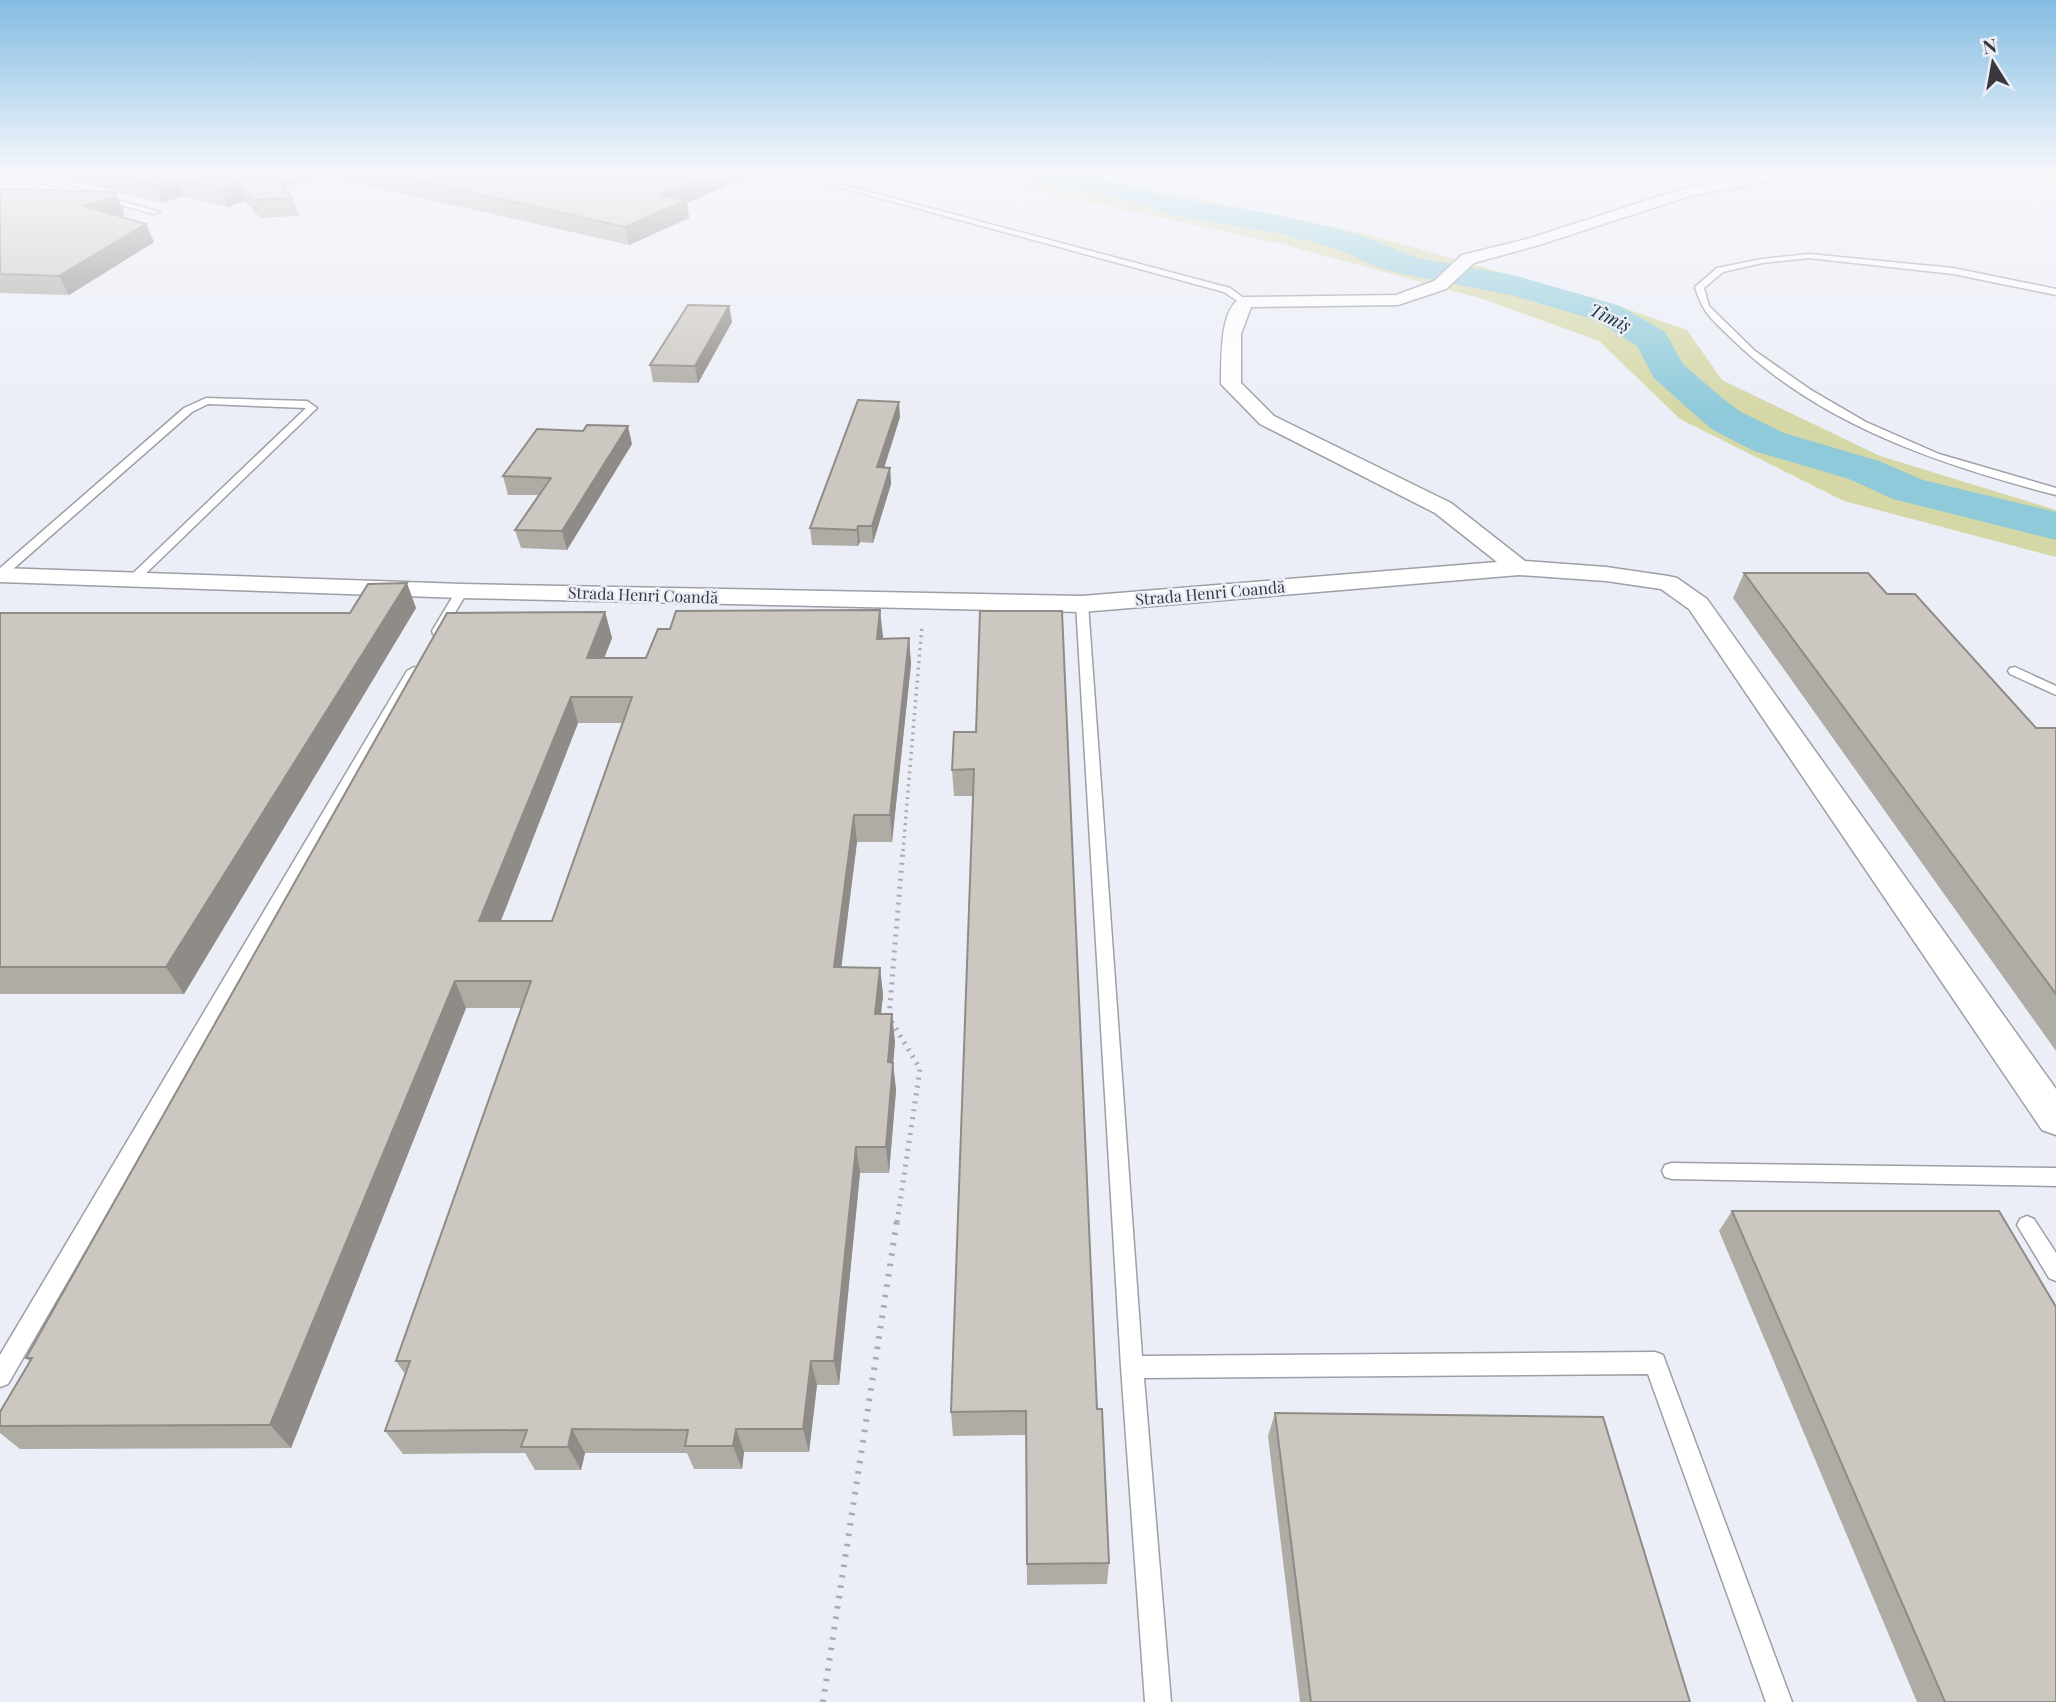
<svg xmlns="http://www.w3.org/2000/svg" width="2056" height="1702" font-family="'Playfair Display',serif">
<style>
.green{fill:#d5d7a7}
.lines{fill:none;stroke-linecap:round;stroke-linejoin:round}
.river{fill:#8ecad9;fill-rule:evenodd}
.lane-casing{stroke:#9c9fa6;stroke-width:3}
.street-casing{stroke:#9c9fa6;stroke-width:3}
.path-far2{stroke:#aaabb2;stroke-width:3.5;stroke-dasharray:2 4.5;stroke-linecap:butt}
.path-far1{stroke:#aaabb2;stroke-width:5;stroke-dasharray:2 6;stroke-linecap:butt}
.path{stroke:#aaabb2;stroke-width:6;stroke-dasharray:2.5 8;stroke-linecap:butt}
.lane{fill:#fff;fill-rule:evenodd}
.street{fill:#fff;fill-rule:evenodd}
.wall{fill:#afaba5;fill-rule:evenodd}
.shaded-wall{fill:#8f8b86}
.building{fill:#ccc7c0;stroke:#8f8b86;stroke-width:2;fill-rule:evenodd}
.labels{text-anchor:middle;stroke-width:5;stroke-linejoin:round;paint-order:stroke}
.far-street-label{font-size:16px;fill:#39393d;stroke:#eceef7}
.far-water-label{font-size:18px;font-style:italic;fill:#17353d;stroke:#eceef7}
</style>
<rect width="100%" height="100%" fill="#eceef7"/>
<!-- green -->
<polygon class="green" points="960,174 1079,174 1362,233 1607,302 1687,330 1722,380 1880,456 2056,510 2056,557 1844,501 1680,419 1599,341 1483,299 1278,243"/>
<g class="lines">
<!-- river -->
<polygon class="river" points="1026,174 1082,174 1178,198 1283,216 1357,234 1418,258 1517,276 1620,306 1665,332 1683,364 1721,397 1741,412 1784,433 1879,461 1923,480 2056,512 2056,540 1893,499 1849,479 1754,451 1713,430 1693,413 1654,378 1637,346 1596,320 1511,295 1403,274 1375,266 1335,248 1282,234 1174,215 1113,197 1030,180"/>
<defs>
<g id="lane">
<polygon points="12,174 23,174 160,212 153,214"/>
<polygon points="791,174 802,174 1230,288 1249,302 1242,304 1224,292"/>
<path d="M1809 254 1953 268 2056 289V295L1953 274 1809 258 1762 263 1723 272 1704 288 1709 306 1755 351 1811 390 1866 422 1939 454 2056 488V495C1940 465 1818 424 1731 338 1712 319 1703 314 1695 287L1717 268 1762 259Z"/>
<polygon points="206,398 307,401 317,408 138,581 134,582 128,578 306,408 208,404 192,412 4,577 0,578 0,568 184,408"/>
<polygon points="462,587 468,591 444,631 443,634 433,634 432,631 456,591"/>
<polygon points="1082,600 1088,604 1142,1356 1655,1352 1663,1355 1792,1702 1766,1702 1648,1374 1144,1378 1171,1702 1145,1702 1121,1367 1076,604"/>
<polygon points="414,667 421,671 8,1384 0,1387 0,1355 407,671"/>
<polygon points="2015,667 2056,686 2056,695 2010,674 2008,671 2010,668"/>
<polygon points="1672,1163 2056,1168 2056,1186 1672,1179 1665,1177 1662,1171 1665,1165"/>
<polygon points="2027,1216 2034,1219 2056,1253 2056,1281 2049,1278 2017,1225 2020,1219"/>
</g>
<path id="street" d="M1763 174H1792L1785 178 1690 196 1539 245 1474 263 1446 289 1398 305 1251 307 1241 334V383L1274 416 1451 503 1525 561 1606 567 1668 576 1677 578 1707 599 2056 1089V1135L2042 1130 1689 609 1661 589 1606 581 1519 575 1082 612 462 598 0 582V568L462 584 1082 596 1497 562 1435 513 1260 424 1221 384C1222 362 1218 303 1245 297L1396 295 1434 281 1462 255 1527 239 1682 189Z"/>
</defs>
<!-- lane casing -->
<use href="#lane" class="lane-casing"/>
<!-- street casing -->
<use href="#street" class="street-casing"/>
<!-- path-far2 -->
<polyline class="path-far2" points="903,851 922,625"/>
<!-- path-far1 -->
<polyline class="path-far1" points="897,1222 920,1069 889,1017 903,849"/>
<!-- path -->
<polyline class="path" points="823,1702 897,1220"/>
<!-- lane -->
<use href="#lane" class="lane"/>
<!-- street -->
<use href="#street" class="street"/>
</g>
<!-- wall -->
<g class="wall">
<polygon points="49,174 312,174 313,178 283,188 293,198 299,216 260,218 245,201 228,207 183,196 162,203"/>
<polygon points="316,174 755,174 687,203 689,218 629,245"/>
<polygon points="0,189 123,210 124,215 119,216 154,242 69,295 0,293"/>
<polygon points="729,306 732,322 698,383 653,382 650,365"/>
<polygon points="900,417 884,468 890,468 891,484 873,543 860,542 858,546 812,545 810,528"/>
<polygon points="632,444 567,550 521,548 515,530 538,495 508,495 503,476"/>
<polygon points="1744,573 1887,594 2036,728 2056,728 2056,1051 1733,598"/>
<polygon points="416,608 184,994 0,994 0,613 350,613"/>
<path d="M880 610 882 638H909L911 664 892 842H857L841 967 880 968 883 995 881 1014 895 1041 893 1063 896 1090 889 1173H860L839 1385H817L809 1452H744L742 1469H694L687 1453H585L581 1470H535L525 1453 403 1454 385 1431 405 1374 396 1361 521 1008H466L291 1448 20 1449 0 1433V1412L30 1362 26 1358 605 612 612 638 604 658H646L670 629ZM578 723H622L552 921H501Z"/>
<polygon points="976,732 1097,1409 1109,1563 1107,1584 1027,1585 1026,1435 953,1436 951,1412 973,796 954,796 952,770"/>
<polygon points="1732,1211 2056,1702 1917,1702 1719,1231"/>
<polygon points="1275,1413 1690,1702 1300,1702 1268,1436"/>
</g>
<!-- shaded-wall -->
<g class="shaded-wall">
<polygon points="269,174 312,174 313,178 275,191"/>
<polygon points="712,174 755,174 687,203 689,218 629,245 625,227 661,195"/>
<polygon points="176,179 183,196 162,203 155,185"/>
<polygon points="239,183 245,201 228,207 222,189"/>
<polygon points="115,192 123,210 124,215 93,225 84,206"/>
<polygon points="146,224 154,242 69,295 59,276"/>
<polygon points="729,306 732,322 698,383 695,366"/>
<polygon points="899,402 900,417 879,484 877,467"/>
<polygon points="628,426 632,444 567,550 562,531"/>
<polygon points="890,468 891,484 873,543 872,526"/>
<polygon points="858,526 860,542 858,546 857,530"/>
<polygon points="407,583 416,608 184,994 166,967"/>
<polygon points="880,610 883,636 879,664 877,639"/>
<polygon points="605,612 612,638 594,684 587,658"/>
<polygon points="909,638 911,664 892,842 890,815"/>
<polygon points="571,697 578,723 490,948 479,921"/>
<polygon points="854,815 857,842 838,994 834,967"/>
<polygon points="880,968 883,995 878,1041 875,1014"/>
<polygon points="455,981 466,1008 291,1448 270,1425"/>
<polygon points="892,1014 895,1041 891,1089 893,1063 896,1090 889,1173 886,1147 888,1062"/>
<polygon points="856,1147 860,1173 839,1385 834,1361"/>
<polygon points="811,1361 817,1385 809,1452 803,1429"/>
<polygon points="572,1429 585,1453 581,1470 568,1447"/>
<polygon points="736,1429 744,1452 742,1469 733,1446"/>
</g>
<!-- building -->
<g class="building">
<polygon points="110,174 269,174 293,198 254,200 239,183 222,189 176,179 155,185"/>
<polygon points="388,174 712,174 661,195 686,200 625,227"/>
<polygon points="0,189 115,192 116,197 84,206 146,224 59,276 0,274"/>
<polygon points="688,305 729,306 695,366 650,365"/>
<polygon points="858,400 899,402 877,467 890,468 872,526 858,526 857,530 810,528"/>
<polygon points="587,425 628,426 562,531 515,530 551,478 503,476 537,429 583,431"/>
<polygon points="1744,573 1868,573 1887,594 1915,594 2036,728 2056,728 2056,994"/>
<polygon points="407,583 166,967 0,967 0,613 350,613 368,584"/>
<path d="M880 610 877 639 909 638 890 815H854L834 967 880 968 875 1014H892L888 1062 893 1063 886 1147H856L834 1361H811L803 1429H736L733 1446H685L688 1430 572 1429 568 1447H521L527 1430 385 1431 410 1361H396L531 981H455L270 1425 0 1426V1412L32 1358H26L447 613 605 612 587 658H646L658 629H670L676 611ZM571 697H632L552 921H479Z"/>
<polygon points="980,611 1062,611 1097,1409 1102,1409 1109,1563 1027,1564 1026,1411 951,1412 974,769 952,770 954,732 976,732"/>
<polygon points="1732,1211 1999,1211 2056,1307 2056,1702 1945,1702"/>
<polygon points="1275,1413 1603,1417 1690,1702 1311,1702"/>
</g>
<!-- sky -->
<linearGradient id="sky" x2="0" y2="1"><stop stop-color="#84bde2"/><stop offset="0.42" stop-color="#f6f7fb"/><stop offset="1" stop-color="#f6f7fb" stop-opacity="0"/></linearGradient>
<rect width="2056" height="412" fill="url(#sky)"/>
<g class="labels">
<!-- far-street labels -->
<g class="far-street-label">
<text transform="translate(1210 593) rotate(-5)" y="6">Strada Henri Coandă</text>
<text transform="translate(643 595) rotate(2)" y="6">Strada Henri Coandă</text>
</g>
<!-- far-water labels -->
<g class="far-water-label">
<text transform="translate(1610 318) rotate(25)" y="6">Timiș</text>
</g>
</g>
<!-- north arrow -->
<g transform="translate(1993 63) rotate(349)" stroke="#eceef7" stroke-width="5" paint-order="stroke">
<path d="M0-5L12 26L0 18L-12 26Z" fill="#39393d"/>
<text y="-10" font-size="19" font-weight="bold" text-anchor="middle" fill="#39393d">N</text>
</g>
</svg>
